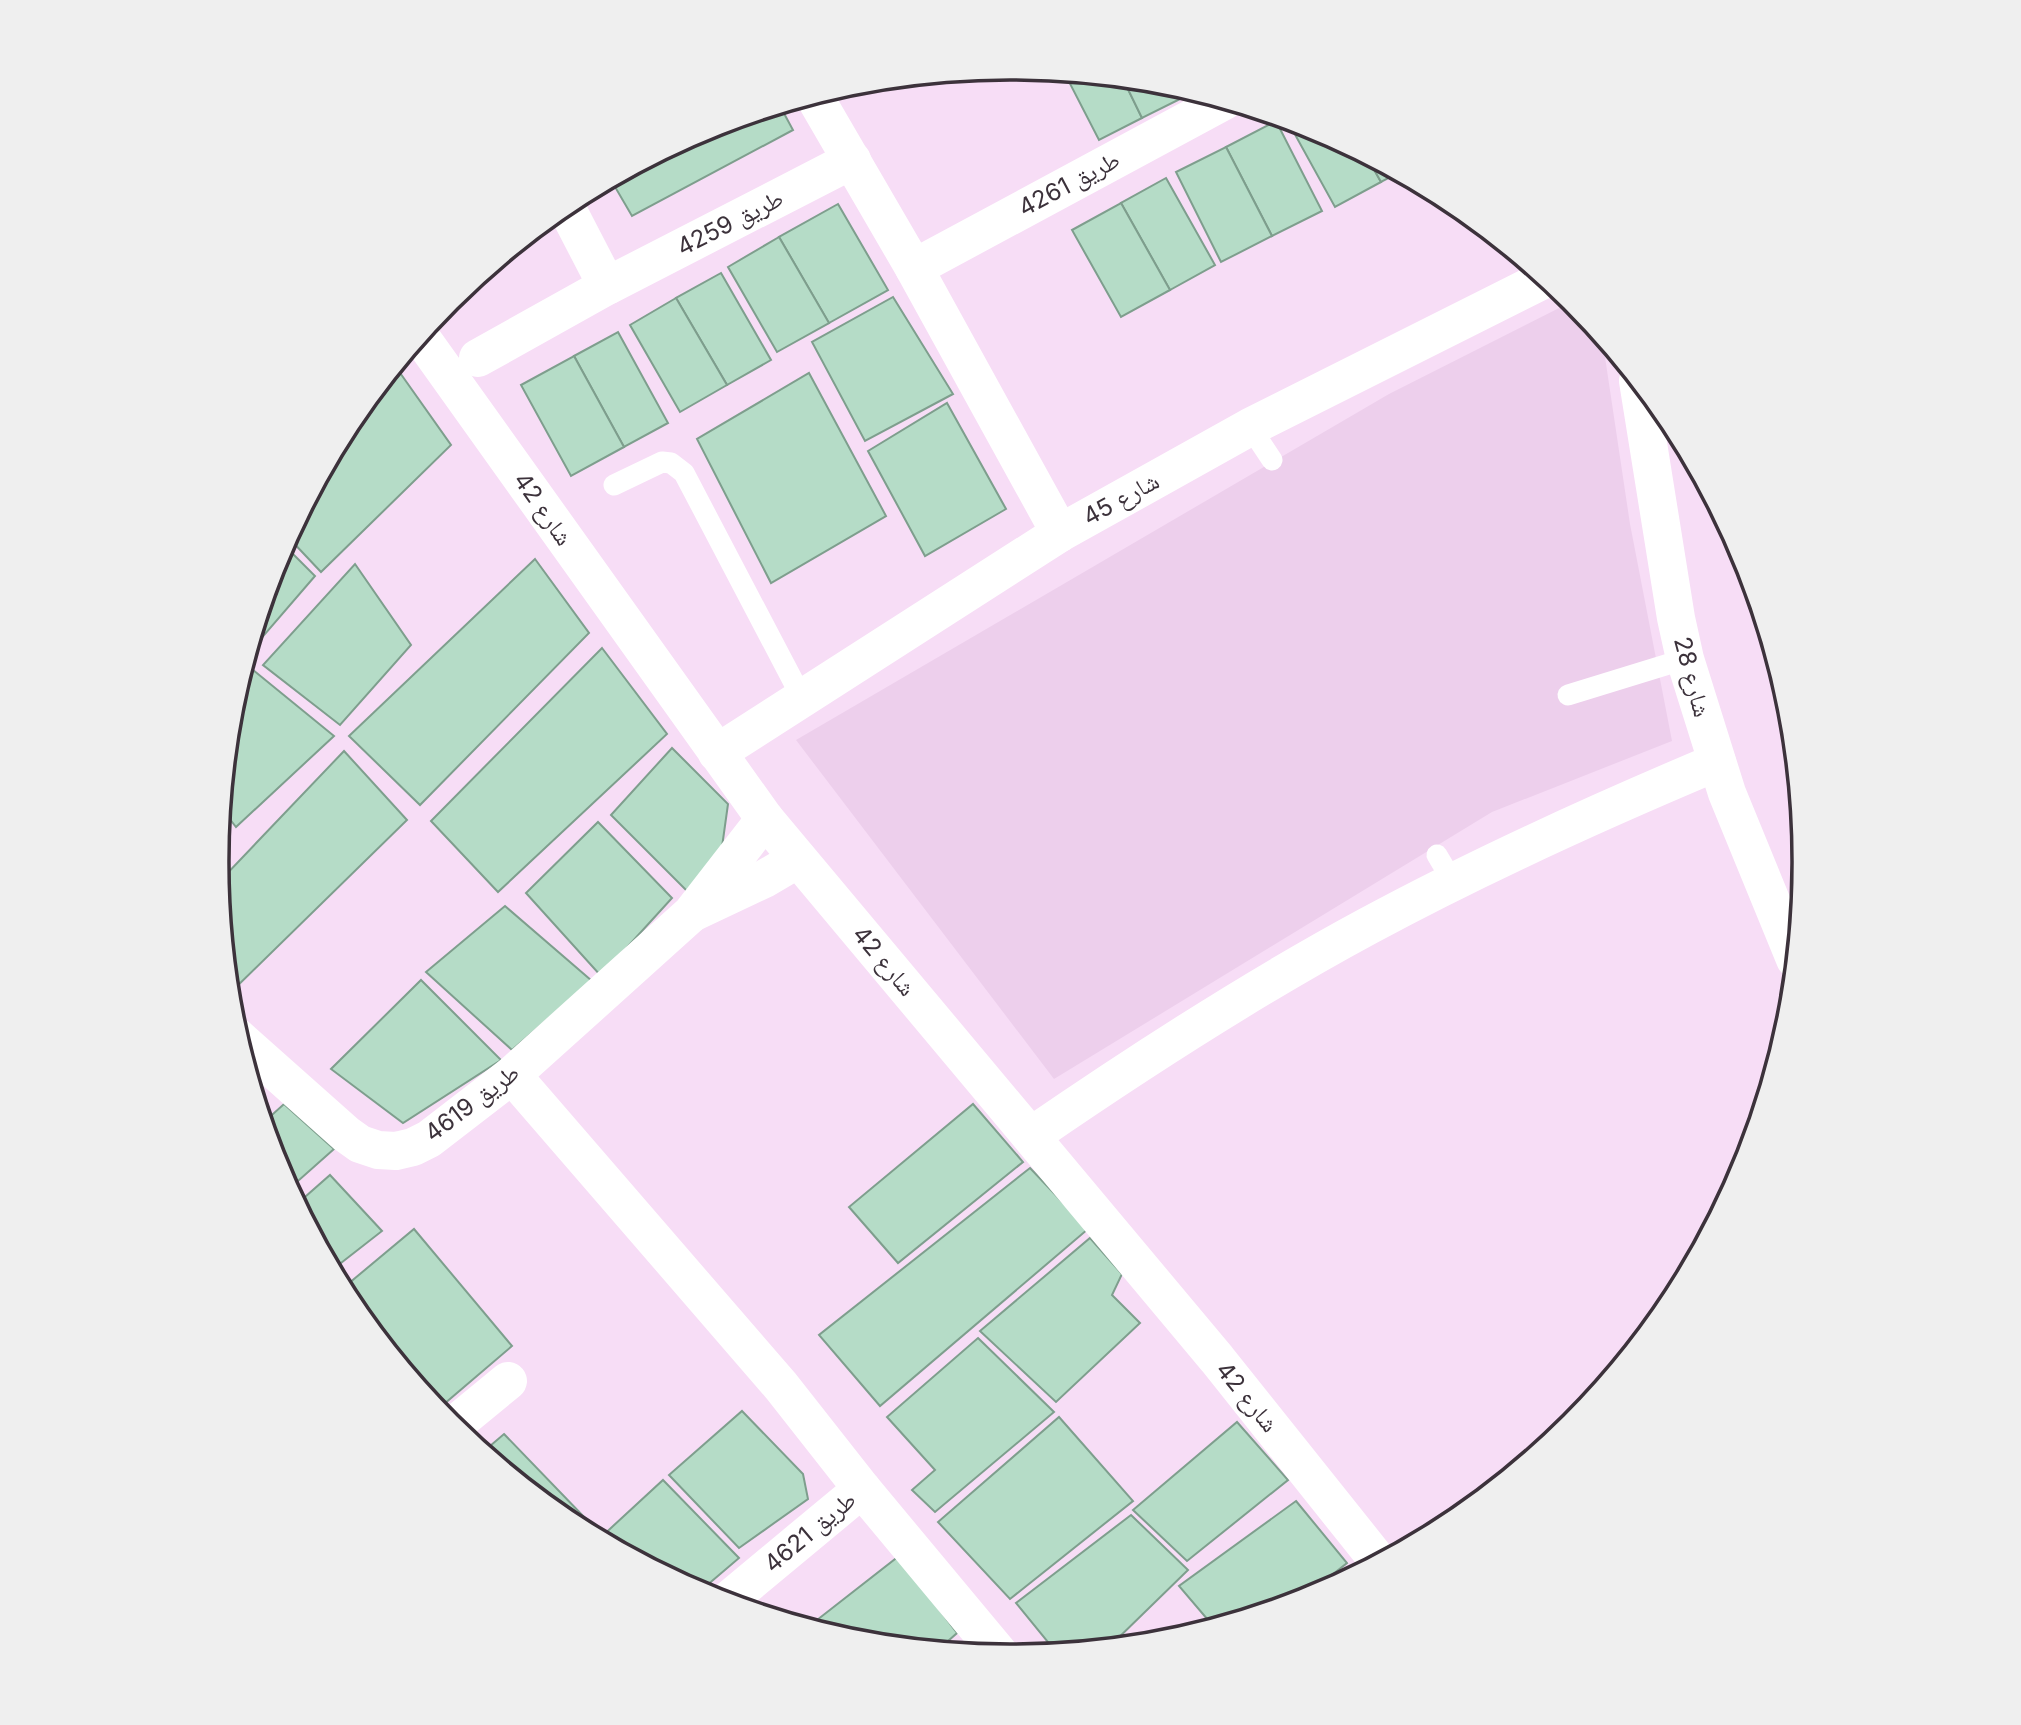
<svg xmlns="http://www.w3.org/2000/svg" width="2021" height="1725" font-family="Inter,'Noto Naskh Arabic',sans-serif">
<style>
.built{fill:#edcfec}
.building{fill:#b5dcc7;stroke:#7e9e8d;stroke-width:2}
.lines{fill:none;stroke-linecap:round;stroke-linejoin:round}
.service{stroke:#fff;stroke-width:21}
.minor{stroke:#fff;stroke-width:38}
.tertiary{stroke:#fff;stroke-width:38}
.labels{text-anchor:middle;stroke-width:7;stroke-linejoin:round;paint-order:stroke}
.street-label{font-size:24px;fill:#3c323b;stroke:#fff}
.rim{fill:none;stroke:#3c323b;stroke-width:3.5}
</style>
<rect width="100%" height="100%" fill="#f7ddf6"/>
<!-- built -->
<polygon class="built" points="1573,301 1602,337 1630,524 1672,741 1492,812 1054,1079 796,740 1389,394"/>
<!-- building -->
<g class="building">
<polygon points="1065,74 1123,79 1142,118 1099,140"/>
<polygon points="1123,79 1166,84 1182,89 1186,96 1142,118"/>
<polygon points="780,106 793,130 632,216 611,180 707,129"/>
<polygon points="1287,120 1315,129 1367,157 1381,182 1335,207"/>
<polygon points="1276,121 1322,211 1272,236 1226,147"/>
<polygon points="1226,147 1272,236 1221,262 1176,172"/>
<polygon points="1367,157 1398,173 1381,182"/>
<polygon points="1166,178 1215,265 1170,290 1121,203"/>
<polygon points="1121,203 1170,290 1121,317 1072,230"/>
<polygon points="838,204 888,290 829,323 779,237"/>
<polygon points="779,237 829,323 777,352 728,267"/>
<polygon points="721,273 771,360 727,385 676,298"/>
<polygon points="893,297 953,394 865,441 812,342"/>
<polygon points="676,298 727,385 680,412 630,325"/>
<polygon points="618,332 668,423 624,447 574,356"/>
<polygon points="574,356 624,447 571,476 521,385"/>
<polygon points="398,370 451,445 321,572 288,537 350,421"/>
<polygon points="809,373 886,516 771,583 697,439"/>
<polygon points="947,403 1006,509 925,556 868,451"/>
<polygon points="284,545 315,576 252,649 250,648 277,558"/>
<polygon points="535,559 589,633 420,805 349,736"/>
<polygon points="355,564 411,645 340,725 263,665"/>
<polygon points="602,648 667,734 498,892 431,821"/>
<polygon points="253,670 334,736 236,827 222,809 232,707 237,690"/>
<polygon points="672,748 728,804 722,847 689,893 611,815"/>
<polygon points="344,751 407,820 229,994 218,883"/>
<polygon points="598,822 672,898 601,976 526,893"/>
<polygon points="505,906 592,981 512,1050 426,972"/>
<polygon points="421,980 501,1060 403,1123 331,1069"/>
<polygon points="284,1104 334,1149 289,1189 277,1166 263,1123"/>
<polygon points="973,1104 1023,1162 898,1263 849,1207"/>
<polygon points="1030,1168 1088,1229 880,1406 819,1335"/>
<polygon points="330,1175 382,1231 332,1270 297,1204"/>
<polygon points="414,1229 512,1346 437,1410 350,1303 342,1289"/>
<polygon points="1090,1238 1122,1274 1112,1295 1140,1323 1056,1402 980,1331"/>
<polygon points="978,1338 1054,1412 935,1512 912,1490 935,1470 887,1417"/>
<polygon points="742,1411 803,1474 808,1499 739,1548 669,1475"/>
<polygon points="1059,1417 1133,1501 1010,1599 938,1522"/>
<polygon points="1237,1422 1288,1480 1187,1561 1133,1510"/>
<polygon points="504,1434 586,1519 577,1527 483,1452"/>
<polygon points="663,1480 739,1558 699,1592 599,1539"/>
<polygon points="1296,1501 1347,1563 1299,1601 1214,1627 1179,1586"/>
<polygon points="1131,1515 1188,1570 1109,1647 1056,1652 1016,1603"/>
<polygon points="899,1556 957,1633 938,1650 855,1641 808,1627"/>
</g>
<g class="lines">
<!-- service -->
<g class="service">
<polyline points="1250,427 1272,460"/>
<polyline points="614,485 662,462 671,463 684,473 802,698"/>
<polyline points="1568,695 1685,659"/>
<polyline points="1437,855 1453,882"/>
</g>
<!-- minor -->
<g class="minor">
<polyline points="814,96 914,268 1060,533"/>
<polyline points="565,205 607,286"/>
<polyline points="914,268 1224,101"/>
<polyline points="420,336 765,819 1217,1359 1379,1562"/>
<polyline points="478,358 607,286 852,160"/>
<polyline points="717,753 1060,533 1250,427 1545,279"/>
<polyline points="694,912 764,879 798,859"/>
<polyline points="237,1037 346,1134 360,1144 378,1150 396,1151 413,1147 429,1139 512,1075 692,913 765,819"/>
<polyline points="512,1075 781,1386 862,1489 1001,1656"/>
<path d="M1031 1136C1140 1061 1251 989 1368 926 1481 865 1598 812 1717 762"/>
<polyline points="452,1427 508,1381"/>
<polyline points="726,1602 862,1489"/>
</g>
<!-- tertiary -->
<polyline class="tertiary" points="1638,381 1676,618 1685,659 1727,793 1795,959"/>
</g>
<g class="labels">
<!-- street labels -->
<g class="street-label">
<text transform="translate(1069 184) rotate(-28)" y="8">طريق 4261</text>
<text transform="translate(730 223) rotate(-27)" y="8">طريق 4259</text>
<text transform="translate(1121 499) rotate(-29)" y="8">شارع 45</text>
<text transform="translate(543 509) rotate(55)" y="8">شارع 42</text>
<text transform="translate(1692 677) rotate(75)" y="8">شارع 28</text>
<text transform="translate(884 961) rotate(50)" y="8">شارع 42</text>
<text transform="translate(472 1103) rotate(-37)" y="8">طريق 4619</text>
<text transform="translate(1247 1397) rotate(51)" y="8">شارع 42</text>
<text transform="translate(810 1532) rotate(-40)" y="8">طريق 4621</text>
</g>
</g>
<!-- crop -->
<path d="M0 0H2021V1725H0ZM1010 80H1011A781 781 0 0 1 1792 861V863A781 781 0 0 1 1011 1644H1010A781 781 0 0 1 229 863V861A781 781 0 0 1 1010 80Z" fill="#efefef" fill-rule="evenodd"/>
<path class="rim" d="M1010 80H1011A781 781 0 0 1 1792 861V863A781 781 0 0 1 1011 1644H1010A781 781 0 0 1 229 863V861A781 781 0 0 1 1010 80Z"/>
</svg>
